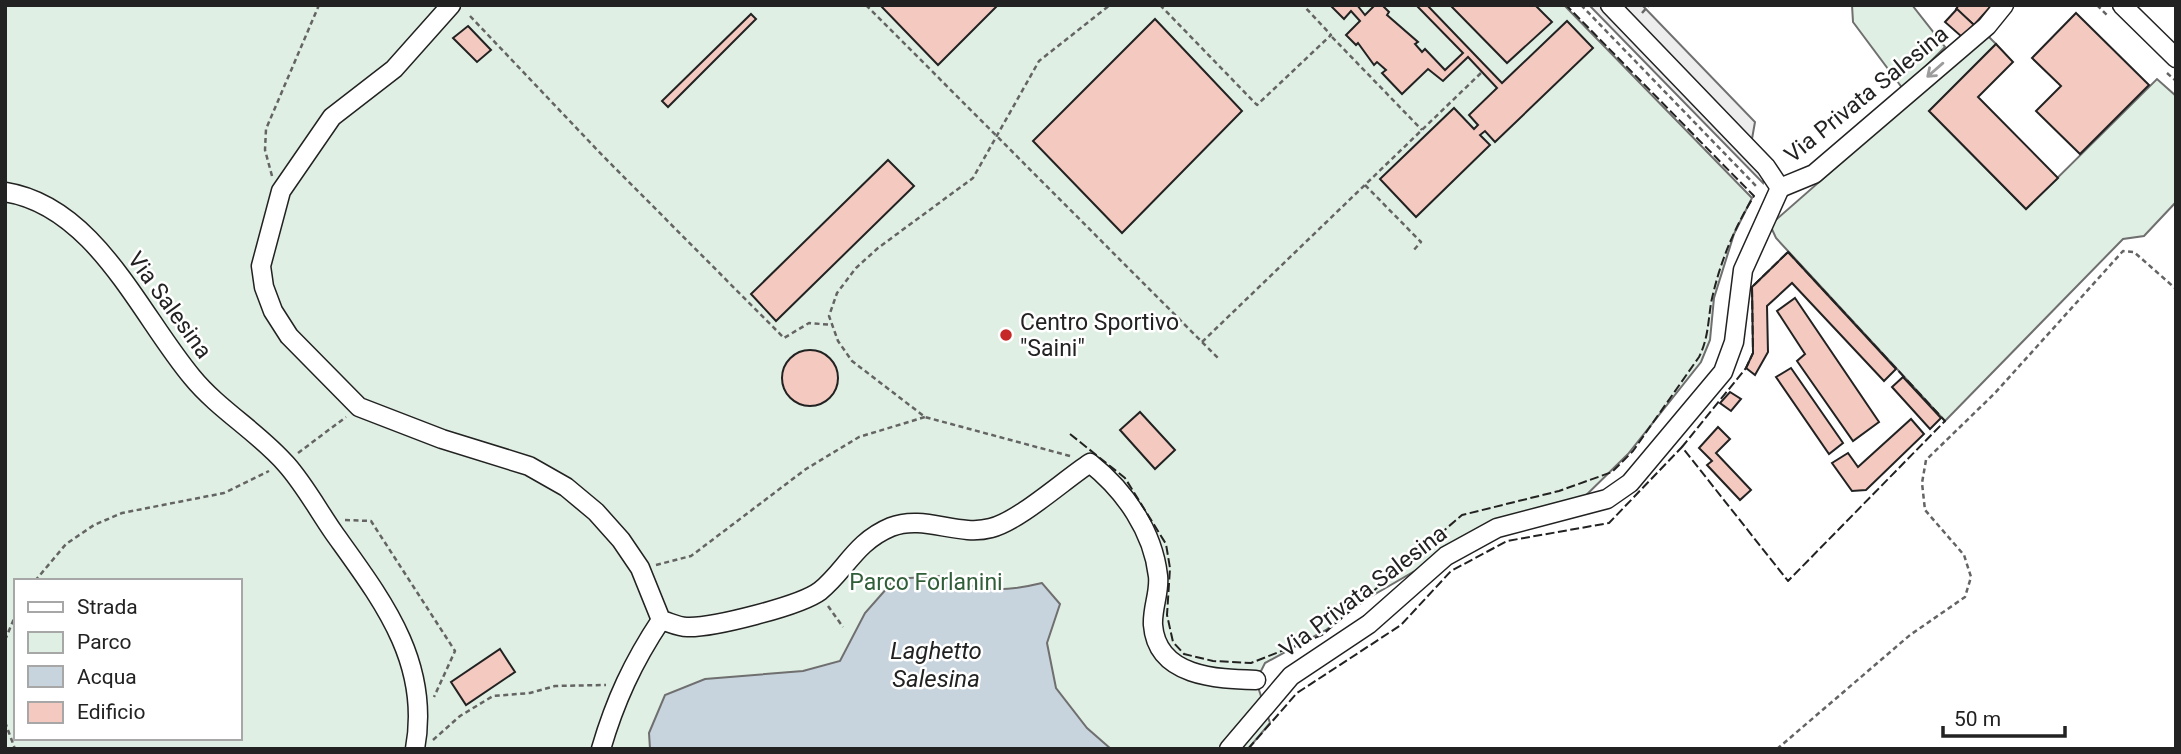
<svg xmlns="http://www.w3.org/2000/svg" width="2181" height="754" font-family="Roboto,sans-serif">
<style>
.green{fill:#e0efe3;stroke:#6f6f6f;stroke-width:2;fill-rule:evenodd}
.parking{fill:#ededed;stroke:#6f6f6f;stroke-width:2}
.water{fill:#c7d3dd;stroke:#6f6f6f;stroke-width:2}
.building{fill:#f3c9c0;stroke:#222;stroke-width:2}
.lines{fill:none;stroke-linecap:round;stroke-linejoin:round}
.minor-casing{stroke:#222;stroke-width:21}
.path{stroke:#646464;stroke-width:2.5;stroke-dasharray:5 3.5;stroke-linecap:butt}
.minor{stroke:#fff;stroke-width:18}
.fence{stroke:#222;stroke-width:2;stroke-dasharray:9 3.5;stroke-linecap:butt}
.oneway{stroke:#9c9c9c}
.poi-dot{fill:#c62828;stroke:#fff;stroke-width:2.5}
.labels{text-anchor:middle;stroke-width:5;stroke-linejoin:round;paint-order:stroke}
.street-label{font-size:23px;fill:#222;stroke:#fff}
.poi-label{font-size:23px;fill:#222;stroke:#fff;text-anchor:start}
.park-label{font-size:23px;fill:#2f5e38;stroke:#fff}
.water-label{font-size:24px;font-style:italic;fill:#222;stroke:#fff}
</style>
<rect width="100%" height="100%" fill="#fff"/>
<!-- green -->
<g class="green">
<path d="M5 5H1564L1752 198 1734 234 1714 298 1710 340 1701 362 1628 454 1571 510 1439 557 1365 600 1326 630 1265 663 1256 681 1270 723 1248 749H5ZM16 581H240V738H16Z"/>
<polygon points="1852,5 1912,5 1945,47 1903,89 1853,22"/>
<polygon points="1987,35 1996,44 1929,111 2026,209 2157,79 2176,96 2176,202 2144,236 2123,239 1945,421 1776,238 1770,225"/>
</g>
<!-- parking -->
<polygon class="parking" points="1589,5 1642,5 1755,122 1750,150 1766,167 1763,183"/>
<!-- water -->
<path class="water" d="M940 576C981 591 1001 593 1042 583L1060 604 1047 643 1056 688 1087 728 1111 749H650L649 733 665 695 705 679 803 671 840 661 865 613 895 579Z"/>
<!-- building -->
<g class="building">
<polygon points="880,5 998,5 938,65"/>
<polygon points="1330,5 1357,5 1365,15 1375,5 1382,5 1389,12 1387,15 1418,42 1415,44 1422,52 1425,49 1445,70 1463,53 1416,5 1427,5 1502,83 1567,21 1593,48 1495,142 1485,131 1480,135 1490,145 1416,217 1380,179 1454,108 1474,129 1478,125 1469,115 1497,88 1468,57 1443,81 1428,69 1402,94 1382,73 1386,70 1377,62 1374,65 1358,43 1356,45 1346,35 1360,21 1351,11 1344,19"/>
<polygon points="1450,5 1535,5 1552,22 1507,63"/>
<polygon points="1959,5 1992,5 1974,25 1956,9"/>
<polygon points="1957,9 1974,25 1962,37 1945,22"/>
<polygon points="2076,13 2149,85 2080,154 2036,111 2061,86 2032,58"/>
<polygon points="751,14 756,19 668,107 662,101"/>
<polygon points="1155,19 1242,111 1122,233 1033,141"/>
<polygon points="468,26 491,50 477,62 453,38"/>
<polygon points="1996,44 2013,62 1978,97 2058,178 2026,209 1929,111"/>
<polygon points="888,160 914,186 776,321 751,294"/>
<polygon points="1788,252 1896,369 1884,381 1792,283 1767,306 1768,352 1755,375 1746,368 1753,353 1752,287"/>
<polygon points="1795,298 1879,422 1853,441 1797,361 1805,354 1777,311"/>
<circle cx="810" cy="378" r="28"/>
<polygon points="1791,368 1843,443 1829,454 1776,377"/>
<polygon points="1903,377 1941,418 1930,429 1892,387"/>
<polygon points="1730,392 1741,399 1731,411 1720,403"/>
<polygon points="1140,412 1175,450 1155,469 1120,430"/>
<polygon points="1911,419 1924,434 1866,490 1852,491 1832,463 1848,453 1858,467"/>
<polygon points="1718,427 1730,439 1716,453 1751,490 1740,500 1707,465 1712,461 1699,448"/>
<polygon points="500,649 515,672 466,705 451,682"/>
</g>
<g class="lines">
<defs>
<g id="minor">
<path d="M451 5 394 69 332 117 281 191 261 266 264 287 273 311 289 336 359 407 442 439 529 466 566 487 596 512 621 540 640 568 661 620C669 622 678 627 687 627 712 628 800 606 820 591 846 570 855 542 891 527 924 514 958 537 991 528 1019 521 1064 480 1090 463 1125 491 1153 531 1158 576 1160 592 1152 608 1153 625 1157 677 1217 679 1256 680"/>
<polyline points="1610,5 1766,167 1780,188"/>
<polyline points="2122,5 2176,58"/>
<polyline points="1780,188 1814,174 1987,26 2004,5"/>
<path d="M5 192C95 206 140 315 192 377 219 410 258 432 286 464 304 484 318 510 334 533 382 600 431 662 415 749"/>
<path d="M601 749C615 701 633 662 661 620"/>
<polyline points="1229,749 1291,676 1369,624 1446,556 1497,528 1607,499 1630,483 1723,372 1734,342 1743,270 1780,188"/>
</g>
</defs>
<!-- minor casing -->
<use href="#minor" class="minor-casing"/>
<!-- path -->
<g class="path">
<polyline points="866,5 1219,359"/>
<polyline points="1160,5 1257,105 1331,35 1303,5"/>
<polyline points="1581,5 1757,187"/>
<polyline points="2097,5 2107,15"/>
<polyline points="1642,13 1649,5"/>
<polyline points="470,16 603,156 784,338 809,323 833,325"/>
<polyline points="1332,37 1422,130"/>
<polyline points="2167,73 2176,81"/>
<polyline points="272,176 265,150 266,129 319,5"/>
<polyline points="1365,185 1421,242 1412,252"/>
<polyline points="1202,342 1482,72"/>
<polyline points="298,453 346,417"/>
<polyline points="1070,456 925,417 852,361 838,341 829,316 837,293 856,268 878,248 973,178 1039,61 1110,5"/>
<polyline points="345,520 371,521 455,651 434,697"/>
<polyline points="656,565 691,556 806,469 859,437 925,417"/>
<polyline points="35,581 66,544 94,525 122,513 224,493 269,471"/>
<polyline points="828,606 843,627"/>
<polyline points="5,640 16,614"/>
<polyline points="5,722 15,749"/>
<polyline points="433,740 460,716 493,696 530,693 555,686 606,685"/>
<polyline points="1777,749 1910,635 1965,597 1971,577 1964,555 1925,510 1922,483 1926,460 1995,393 2123,251 2134,252 2176,289"/>
</g>
<!-- minor -->
<use href="#minor" class="minor"/>
<!-- fence -->
<g class="fence">
<polygon points="1788,252 1945,421 1788,581 1682,447 1746,368 1753,353 1752,287"/>
<path d="M1070 434 1125 478 1166 544 1170 568 1167 615 1173 642 1184 654 1213 661 1251 663 1322 635 1462 515 1559 491 1612 472 1633 451 1699 357C1708 339 1708 323 1711 303 1719 265 1733 230 1754 196L1566 5"/>
<polyline points="1248,749 1297,693 1401,625 1451,571 1507,541 1609,523 1682,447"/>
</g>
</g>
<!-- one-way arrows -->
<defs><path id="oneway-shaft" d="M-6 0H5M1.5-3L5.5 0L1.5 3" fill="none" stroke-width="1.6" stroke-linecap="round" stroke-linejoin="round" transform="scale(1.75)"/></defs>
<use class="oneway" href="#oneway-shaft" transform="translate(1935 70) rotate(139)"/>
<!-- markers -->
<circle class="poi-dot" cx="1006" cy="335" r="7"/>
<g class="labels">
<!-- street labels -->
<g class="street-label">
<text transform="translate(1866 94) rotate(-39)" y="8">Via Privata Salesina</text>
<text transform="translate(170 305) rotate(54)" y="8">Via Salesina</text>
<text transform="translate(1363 591) rotate(-37)" y="8">Via Privata Salesina</text>
</g>
<!-- poi labels -->
<g class="poi-label">
<text x="1020" y="330">Centro Sportivo<tspan x="1020" dy="26">"Saini"</tspan></text>
</g>
<!-- park labels -->
<g class="park-label">
<text x="926" y="590">Parco Forlanini</text>
</g>
<!-- water labels -->
<g class="water-label">
<text x="936" y="659">Laghetto<tspan x="936" dy="28">Salesina</tspan></text>
</g>
</g>
<!-- border -->
<rect width="2181" height="754" fill="none" stroke="#222222" stroke-width="14"/>
<!-- legend -->
<rect x="14" y="579" width="228" height="161" fill="#ffffff" stroke="#a7a7a7" stroke-width="2"/>
<rect x="28" y="602" width="35" height="10" fill="#ffffff" stroke="#a7a7a7" stroke-width="2"/>
<text x="77" y="614" font-size="21" fill="#222222">Strada</text>
<rect x="28" y="632" width="35" height="21" fill="#e0efe3" stroke="#a7a7a7" stroke-width="2"/>
<text x="77" y="649" font-size="21" fill="#222222">Parco</text>
<rect x="28" y="666" width="35" height="21" fill="#c7d3dd" stroke="#a7a7a7" stroke-width="2"/>
<text x="77" y="684" font-size="21" fill="#222222">Acqua</text>
<rect x="28" y="702" width="35" height="21" fill="#f3c9c0" stroke="#a7a7a7" stroke-width="2"/>
<text x="77" y="719" font-size="21" fill="#222222">Edificio</text>
<!-- scale -->
<path d="M1943 726v10h122v-10" fill="none" stroke="#222222" stroke-width="3.5"/>
<text x="1954" y="726" font-size="21" fill="#222222" stroke="#ffffff" stroke-width="5" paint-order="stroke">50 m</text>
</svg>
